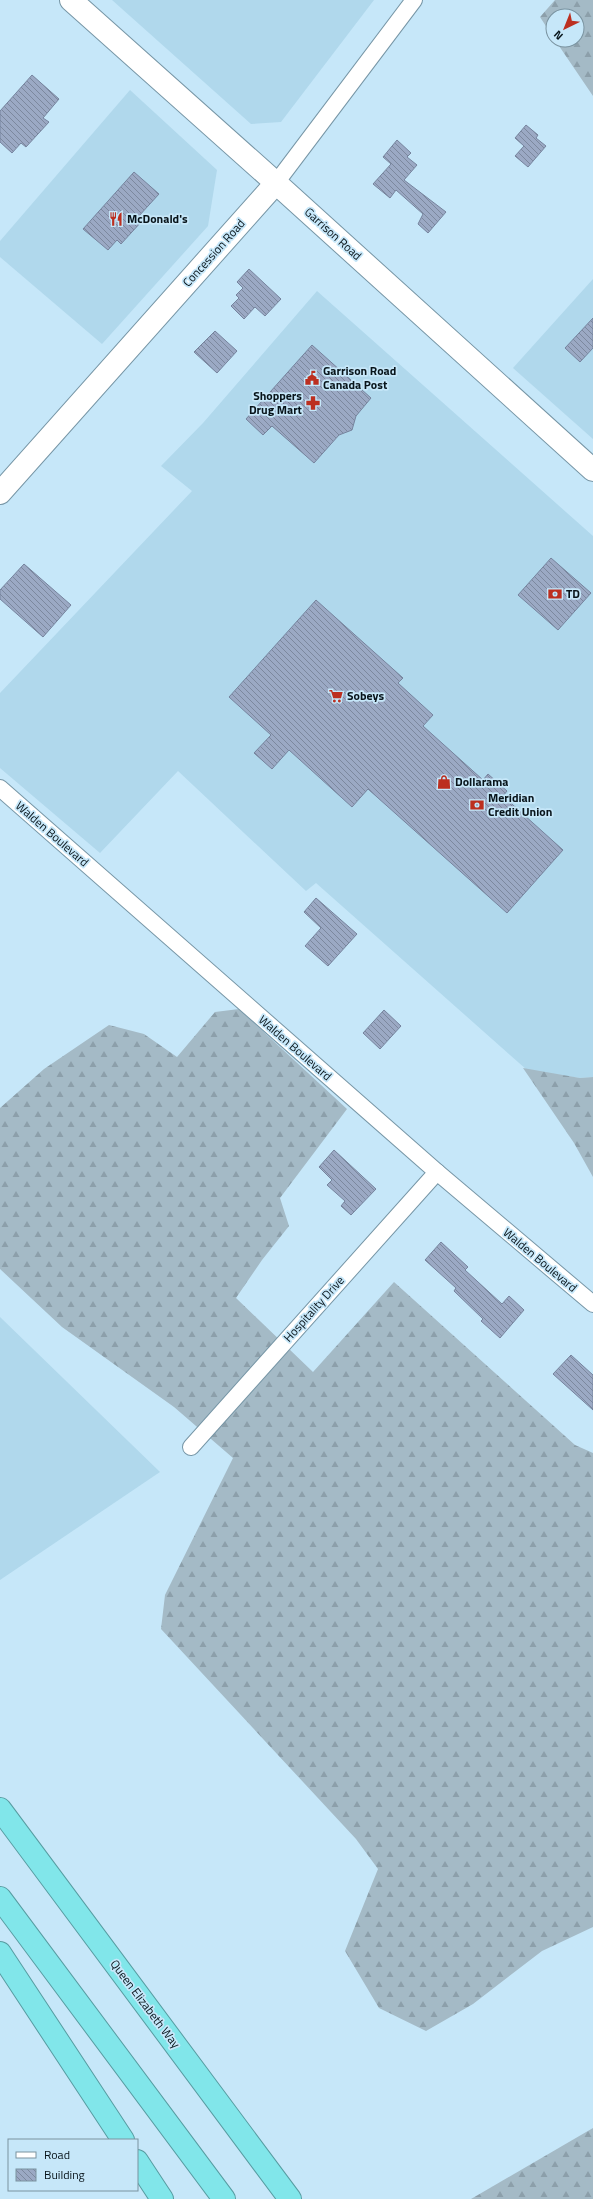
<svg xmlns="http://www.w3.org/2000/svg" width="593" height="2199" font-family="'Titillium Web',sans-serif">
<style>
.built{fill:#b0d8ec}
.forest{fill:url(#forest-firs)}
.building{fill:url(#building-back-hatch);stroke:#76849e}
.lines{fill:none;stroke-linecap:round;stroke-linejoin:round}
.street-casing{stroke:#7796a6;stroke-width:18}
.secondary-casing{stroke:#7796a6;stroke-width:24}
.highway-casing{stroke:#579ca1;stroke-width:24}
.street{stroke:#fff;stroke-width:16}
.secondary{stroke:#fff;stroke-width:22}
.highway{stroke:#81e6ea;stroke-width:22}
.labels{text-anchor:middle;stroke-width:3.5;stroke-linejoin:round;paint-order:stroke}
.poi-label{font-size:12px;font-weight:bold;fill:#08141a;stroke:#c6e7f9;text-anchor:start}
.street-label{font-size:12px;fill:#08141a;stroke:#c6e7f9}
</style>
<defs>
<pattern id="forest-firs" width="22" height="20" patternUnits="userSpaceOnUse"><rect width="22" height="20" fill="#a4bac6"/><path d="M5 1l3.5 6h-7zM16 11l3.5 6h-7z" fill="#8c9faa"/></pattern>
<pattern id="building-back-hatch" width="6" height="6" patternUnits="userSpaceOnUse"><rect width="6" height="6" fill="#9ba9c4"/><path d="M-1 5l2 2M0 0l6 6M5-1l2 2" fill="none" stroke="#7c889e"/></pattern>
</defs>
<rect width="100%" height="100%" fill="#c6e7f9"/>
<!-- built -->
<g class="built">
<polygon points="112,0 374,0 281,122 251,124"/>
<polygon points="130,90 217,170 208,226 102,344 0,257 0,241"/>
<polygon points="593,279 593,439 513,368"/>
<polygon points="317,291 593,536 593,1077 580,1078 527,1070 316,883 306,891 178,771 100,853 0,768 0,693 192,491 161,466 203,423"/>
<polygon points="0,1317 160,1472 0,1580"/>
</g>
<!-- forest -->
<g class="forest">
<polygon points="555,0 593,0 593,96 555,40 577,40 577,16 553,16 553,37 540,17"/>
<polygon points="239,1009 347,1109 280,1198 289,1226 262,1260 236,1298 313,1372 394,1282 575,1445 593,1453 593,1927 542,1951 473,2004 426,2031 379,2008 345,1951 378,1869 356,1839 161,1629 165,1595 233,1458 174,1407 62,1327 0,1269 0,1108 44,1069 109,1025 144,1034 177,1057 215,1012"/>
<polygon points="523,1068 580,1078 593,1077 593,1177 574,1143"/>
<polygon points="593,2128 593,2199 471,2199"/>
</g>
<!-- building -->
<g class="building">
<polygon points="32,75 59,99 43,118 49,122 26,147 21,143 12,153 0,142 0,111"/>
<polygon points="526,125 538,135 536,138 546,146 528,167 515,156 524,146 515,138"/>
<polygon points="397,140 411,153 407,157 417,165 404,180 446,212 428,233 418,224 423,214 396,190 390,198 373,184 391,164 383,157"/>
<polygon points="134,172 159,194 138,217 142,221 121,244 117,240 108,250 83,229"/>
<polygon points="249,269 281,299 265,316 255,307 244,319 231,306 239,298 236,295 243,288 237,282"/>
<polygon points="593,318 593,348 580,362 565,348"/>
<polygon points="215,331 237,351 217,373 194,352"/>
<polygon points="312,345 371,398 356,416 352,430 339,435 314,463 272,426 263,435 246,419"/>
<polygon points="551,558 591,593 558,630 518,595"/>
<polygon points="24,564 71,605 43,637 0,599 0,590"/>
<polygon points="316,600 403,678 398,683 433,715 423,726 483,780 488,774 507,791 503,796 563,850 507,913 368,789 352,807 289,750 272,769 254,753 271,735 229,697"/>
<polygon points="316,898 357,934 328,966 305,946 321,928 304,912"/>
<polygon points="384,1010 401,1026 380,1049 363,1033"/>
<polygon points="334,1150 376,1189 351,1215 341,1206 345,1201 327,1185 332,1180 319,1167"/>
<polygon points="441,1242 468,1267 465,1270 502,1304 509,1296 524,1310 500,1338 481,1321 483,1319 454,1291 456,1288 425,1260"/>
<polygon points="571,1355 593,1375 593,1410 553,1374"/>
</g>
<g class="lines">
<defs>
<g id="street">
<polyline points="276,183 414,0"/>
<polyline points="0,788 437,1172 593,1304"/>
<polyline points="191,1447 437,1172"/>
</g>
<g id="secondary">
<polyline points="71,0 276,183 593,470"/>
<polyline points="0,493 276,183"/>
</g>
<g id="highway">
<polyline points="0,1809 290,2199"/>
<polyline points="0,1898 224,2199"/>
<polyline points="0,1953 123,2140"/>
<polyline points="137,2161 162,2199"/>
</g>
</defs>
<!-- street casing -->
<use href="#street" class="street-casing"/>
<!-- secondary casing -->
<use href="#secondary" class="secondary-casing"/>
<!-- highway casing -->
<use href="#highway" class="highway-casing"/>
<!-- street -->
<use href="#street" class="street"/>
<!-- secondary -->
<use href="#secondary" class="secondary"/>
<!-- highway -->
<use href="#highway" class="highway"/>
</g>
<!-- icons -->
<defs>
<symbol id="restaurant-bare" viewBox="-9 -9 18 18"><path d="M-5-6h1v4h1v-4h1v4h1v-4h1v5L-1.5 .5V6h-2V.5L-5-1ZM5-6V6H3V1.5H1.5Q1.5-4 5-6Z" fill="#bc2f20" stroke="#c6e7f9" stroke-width="2.5" paint-order="stroke"/></symbol>
<symbol id="civic-bare" viewBox="-9 -9 18 18"><path d="M-.6-6.5H3V-4.5H.6V-3L4-1V1h2V6H-6V1h2V-1L-.6-3ZM-1.2 2.5V6h2.4V2.5Z" fill="#bc2f20" stroke="#c6e7f9" stroke-width="2.5" paint-order="stroke"/></symbol>
<symbol id="pharmacy-bare" viewBox="-9 -9 18 18"><path d="M-2-6h4v4h4v4h-4v4h-4v-4h-4v-4h4Z" fill="#bc2f20" stroke="#c6e7f9" stroke-width="2.5" paint-order="stroke"/></symbol>
<symbol id="bank-bare" viewBox="-9 -9 18 18"><path d="M-6-4H6V4H-6ZM0-2.3a2.3 2.3 0 1 0 0 4.6a2.3 2.3 0 1 0 0-4.6Z" fill="#bc2f20" stroke="#c6e7f9" stroke-width="2.5" paint-order="stroke"/></symbol>
<symbol id="supermarket-bare" viewBox="-9 -9 18 18"><path d="M-6-5.5h2.5l.6 2H6L4.5 2H-2.5L-4.4-4H-6ZM-1.5 3.2a1.3 1.3 0 1 0 .1 0ZM3 3.2a1.3 1.3 0 1 0 .1 0Z" fill="#bc2f20" stroke="#c6e7f9" stroke-width="2.5" paint-order="stroke"/></symbol>
<symbol id="shop-bare" viewBox="-9 -9 18 18"><path d="M-5-2.5h2.3a2.7 3.5 0 0 1 5.4 0H5L5.5 6h-11ZM-1.5-2.5h3a1.5 2.3 0 0 0-3 0Z" fill="#bc2f20" stroke="#c6e7f9" stroke-width="2.5" paint-order="stroke"/></symbol>
</defs>
<g fill-rule="evenodd">
<use href="#restaurant-bare" x="106" y="209" width="20" height="20"/>
<use href="#civic-bare" x="302" y="368" width="20" height="20"/>
<use href="#pharmacy-bare" x="303" y="393" width="20" height="20"/>
<use href="#bank-bare" x="545" y="584" width="20" height="20"/>
<use href="#supermarket-bare" x="326" y="686" width="20" height="20"/>
<use href="#shop-bare" x="434" y="772" width="20" height="20"/>
<use href="#bank-bare" x="467" y="795" width="20" height="20"/>
</g>
<g class="labels">
<!-- poi labels -->
<g class="poi-label">
<text x="127" y="223">McDonald's</text>
<text x="323" y="375">Garrison Road<tspan x="323" dy="14">Canada Post</tspan></text>
<text x="302" y="400" text-anchor="end">Shoppers<tspan x="302" dy="14">Drug Mart</tspan></text>
<text x="566" y="598">TD</text>
<text x="347" y="700">Sobeys</text>
<text x="455" y="786">Dollarama</text>
<text x="488" y="802">Meridian<tspan x="488" dy="14">Credit Union</tspan></text>
</g>
<!-- street labels -->
<g class="street-label">
<text transform="translate(333 234) rotate(42)" y="4">Garrison Road</text>
<text transform="translate(214 253) rotate(-48)" y="4">Concession Road</text>
<text transform="translate(52 834) rotate(41)" y="4">Walden Boulevard</text>
<text transform="translate(295 1048) rotate(41)" y="4">Walden Boulevard</text>
<text transform="translate(540 1260) rotate(40)" y="4">Walden Boulevard</text>
<text transform="translate(314 1309) rotate(-48)" y="4">Hospitality Drive</text>
<text transform="translate(145 2004) rotate(53)" y="4">Queen Elizabeth Way</text>
</g>
</g>
<!-- legend -->
<rect x="8" y="2139" width="130" height="52" fill="#c6e7f9" stroke="#7a93a0"/>
<rect x="16" y="2152" width="20" height="6" fill="#ffffff" stroke="#7a93a0"/>
<text x="44" y="2159" font-size="12" fill="#08141a">Road</text>
<rect x="16" y="2169" width="20" height="12" fill="url(#building-back-hatch)" stroke="#7a93a0"/>
<text x="44" y="2179" font-size="12" fill="#08141a">Building</text>
<!-- north arrow -->
<g transform="translate(565 28) rotate(223)"><circle r="19" fill="#c6e7f9" stroke="#7a93a0"/>
<path d="M0-3L7 15L0 10L-7 15Z" fill="#bc2f20"/>
<text y="-6" font-size="11" font-weight="bold" text-anchor="middle" fill="#08141a">N</text>
</g>
</svg>
